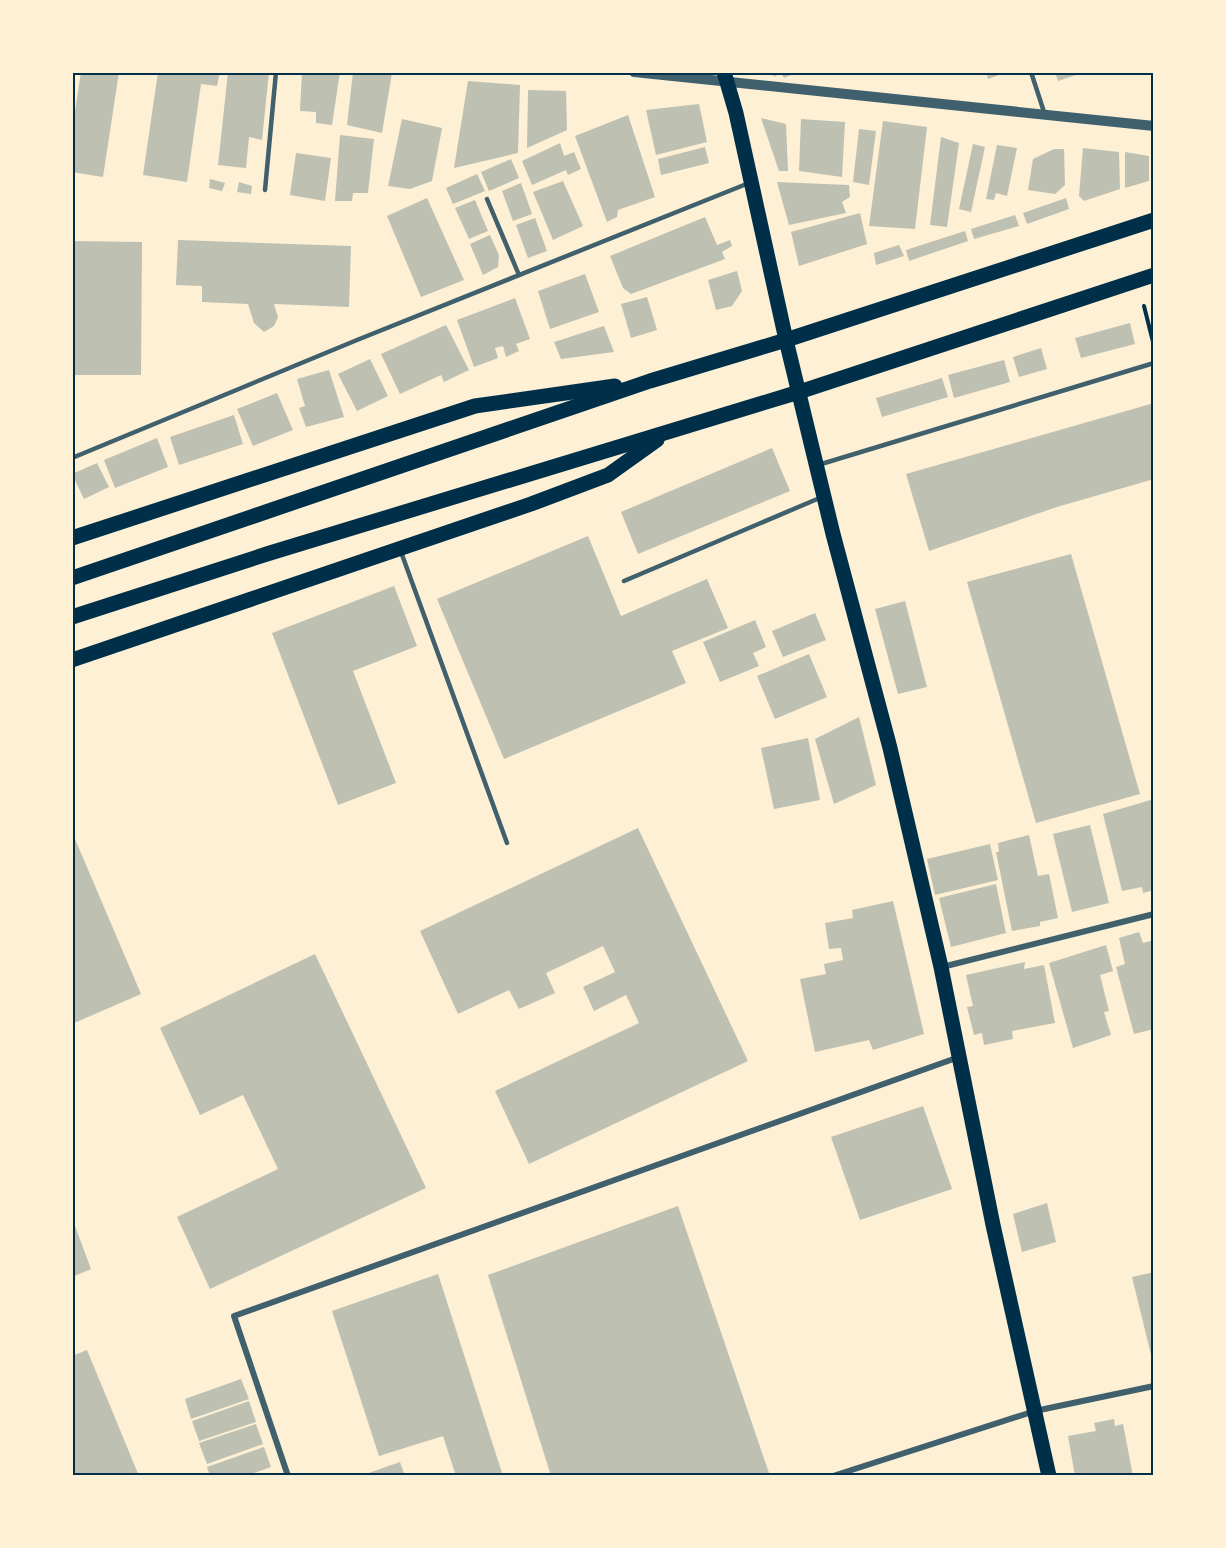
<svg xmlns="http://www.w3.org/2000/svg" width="1226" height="1548" font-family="'PT Sans Narrow',sans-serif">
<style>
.building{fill:#bec0b2}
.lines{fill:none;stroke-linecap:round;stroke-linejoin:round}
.path{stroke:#003049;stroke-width:4}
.service{stroke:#3f606c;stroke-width:4.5}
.minor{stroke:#3f606c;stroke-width:6}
.tertiary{stroke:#3f606c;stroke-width:10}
.primary{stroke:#003049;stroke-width:15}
.neatline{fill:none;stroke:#003049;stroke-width:2}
</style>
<rect width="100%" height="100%" fill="#fdf0d5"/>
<!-- building -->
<g class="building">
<polygon points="81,72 119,72 103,177 72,172 72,131"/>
<polygon points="158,72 220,72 217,86 201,84 187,182 143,175"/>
<polygon points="228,72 269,72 262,140 249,137 246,168 218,165"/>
<polygon points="302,72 340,72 332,125 316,123 316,112 300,111"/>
<polygon points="353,72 392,73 382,133 347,125"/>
<polygon points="772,72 798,72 784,78 781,73 774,77"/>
<polygon points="986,72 1007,72 988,79"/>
<polygon points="1055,72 1085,72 1058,81"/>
<polygon points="468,81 520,85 518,153 454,168"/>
<polygon points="528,90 566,91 567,130 527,148"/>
<polygon points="699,104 707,142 656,155 646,110"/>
<polygon points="628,115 655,197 618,210 617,217 607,222 575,136"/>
<polygon points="761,118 786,124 788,171 779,171"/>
<polygon points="402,119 442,128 432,181 410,189 388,186"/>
<polygon points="801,119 845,122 842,177 799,171"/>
<polygon points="883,121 927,127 915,229 869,226"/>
<polygon points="859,129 876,131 869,185 853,182"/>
<polygon points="340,135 374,139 368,193 353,193 352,201 335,201"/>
<polygon points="941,137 959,143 947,227 930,225"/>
<polygon points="560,143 564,156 574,152 581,169 568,175 566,170 532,185 522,161"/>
<polygon points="973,144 985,147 971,212 959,209"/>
<polygon points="997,145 1017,148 1007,196 996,193 994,200 986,199"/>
<polygon points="705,147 709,163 661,175 658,159"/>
<polygon points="1083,148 1119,152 1120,189 1084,201 1079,196"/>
<polygon points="1054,149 1064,149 1065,185 1055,194 1028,190 1033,159"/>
<polygon points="1125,152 1149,156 1149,181 1125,188"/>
<polygon points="296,153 331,158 325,201 290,195"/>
<polygon points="511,159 519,178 489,191 481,172"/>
<polygon points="477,174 485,191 453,204 446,188"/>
<polygon points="210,179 225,183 222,191 209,188"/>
<polygon points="563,181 583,226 553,240 533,192"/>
<polygon points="239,182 252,186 251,194 237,192"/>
<polygon points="777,182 849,185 850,197 842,202 846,213 789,225"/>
<polygon points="521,183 532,214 513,221 502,191"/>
<polygon points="427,198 464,280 421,297 387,216"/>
<polygon points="1066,198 1069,209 1027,224 1023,213"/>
<polygon points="475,200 488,231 469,239 455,208"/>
<polygon points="860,213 867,244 799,266 791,232"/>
<polygon points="1015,215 1019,226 974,239 971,229"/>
<polygon points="705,217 717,245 730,240 732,246 722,252 725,259 631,294 623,288 610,256"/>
<polygon points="535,218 547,251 528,258 516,225"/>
<polygon points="965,231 968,241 909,261 906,250"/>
<polygon points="490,235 499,255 498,267 483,275 470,244"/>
<polygon points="178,240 351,246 349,307 274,304 278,317 274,326 264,332 254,323 248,304 202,302 202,286 176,285"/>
<polygon points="72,241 142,242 141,375 72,375"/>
<polygon points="899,245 904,256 876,265 874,253"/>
<polygon points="737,271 742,291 732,306 716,310 708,280"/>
<polygon points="585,274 599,312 550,329 538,291"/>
<polygon points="647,297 657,330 631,338 621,304"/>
<polygon points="515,298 530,339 516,344 519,351 506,357 503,346 495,348 498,358 474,367 457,320"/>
<polygon points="1130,323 1135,344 1081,358 1075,338"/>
<polygon points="446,325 469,370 444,382 441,375 400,394 381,354"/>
<polygon points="604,326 614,352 561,359 554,342"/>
<polygon points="1041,348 1047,369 1019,377 1013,357"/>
<polygon points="370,359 388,396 357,411 338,374"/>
<polygon points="1004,360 1010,382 954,398 948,375"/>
<polygon points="329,370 344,417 306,427 299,408 305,406 297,379"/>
<polygon points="942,378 948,397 882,417 876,398"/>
<polygon points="277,393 293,430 253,446 237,409"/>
<polygon points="1154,403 1154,479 1057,507 929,551 906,474"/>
<polygon points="234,415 243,444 179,465 170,437"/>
<polygon points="157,438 168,467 115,488 104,460"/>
<polygon points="772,448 790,491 638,554 621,512"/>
<polygon points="97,463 109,487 84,499 72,474"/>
<polygon points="588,536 621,616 707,579 728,628 672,651 686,683 504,759 437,599"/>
<polygon points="1071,554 1140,794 1036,823 967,582"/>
<polygon points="394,586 417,646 353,671 396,783 338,805 272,633"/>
<polygon points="905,601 927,687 898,694 875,609"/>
<polygon points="815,613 826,640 783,657 772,631"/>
<polygon points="755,620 766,647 753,653 759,666 720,682 703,642"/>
<polygon points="809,654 827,697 775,719 757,676"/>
<polygon points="859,717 876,785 834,804 815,739"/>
<polygon points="808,738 820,800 774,809 761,748"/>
<polygon points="1154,799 1154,890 1143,893 1142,887 1122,891 1103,814"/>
<polygon points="1090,825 1109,903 1072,912 1053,834"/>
<polygon points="638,828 748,1061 529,1164 495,1091 639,1023 626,995 594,1011 583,987 615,972 603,946 546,973 555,993 519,1009 509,990 458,1014 420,931"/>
<polygon points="72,832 141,994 72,1024"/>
<polygon points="1029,835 1038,876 1049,874 1058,918 1040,922 1040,926 1012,931 996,852 999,852 998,843"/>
<polygon points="990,844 998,880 935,895 927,859"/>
<polygon points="996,884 1006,933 951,947 939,898"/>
<polygon points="893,901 924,1034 873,1050 869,1040 815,1052 800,979 826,974 824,964 843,960 841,948 829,949 825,923 853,918 852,910"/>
<polygon points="1139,932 1143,943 1154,940 1154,1029 1134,1034 1116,967 1125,964 1119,938"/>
<polygon points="1106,945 1113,971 1100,975 1109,1011 1104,1012 1111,1035 1073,1048 1049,963"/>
<polygon points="315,954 426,1188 210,1289 177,1217 278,1169 243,1095 200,1115 160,1028"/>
<polygon points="1025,962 1024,969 1044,965 1055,1023 1012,1031 1013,1039 984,1045 982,1033 974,1035 967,1007 973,1006 966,975"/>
<polygon points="923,1106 952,1189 860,1220 831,1137"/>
<polygon points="1047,1203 1056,1242 1022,1252 1013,1214"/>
<polygon points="678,1206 770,1476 551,1476 488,1275"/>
<polygon points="72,1218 91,1269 72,1277"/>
<polygon points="1154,1272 1154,1363 1153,1363 1132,1277"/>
<polygon points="438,1274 503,1476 456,1476 443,1436 379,1456 332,1311"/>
<polygon points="87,1350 139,1476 72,1476 72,1356"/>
<polygon points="241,1379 249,1399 191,1419 185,1399"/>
<polygon points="249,1401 256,1422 199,1441 192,1421"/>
<polygon points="1114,1419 1115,1426 1123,1424 1133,1476 1075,1476 1068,1436 1096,1431 1094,1423"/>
<polygon points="256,1424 263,1444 207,1464 199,1443"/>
<polygon points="264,1447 271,1467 245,1476 210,1476 207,1467"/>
<polygon points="400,1462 405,1476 360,1476"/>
</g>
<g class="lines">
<!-- path -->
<polyline class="path" points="1144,306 1153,342"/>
<!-- service -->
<g class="service">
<polyline points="1031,72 1045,115"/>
<polyline points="265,190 276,72"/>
<polyline points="487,199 519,275"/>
<polyline points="72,458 357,340 749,183"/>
<polyline points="818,465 1154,363"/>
<polyline points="401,552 507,843"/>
<polyline points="624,581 822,497"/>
</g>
<!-- minor -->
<g class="minor">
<polyline points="942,967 1154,914"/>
<polyline points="288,1476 234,1316 959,1057"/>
<polyline points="833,1476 1035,1411 1154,1386"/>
</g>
<!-- tertiary -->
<polyline class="tertiary" points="634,72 1154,126"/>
<!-- primary -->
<g class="primary">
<polyline points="724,72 736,113 786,340 833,534 890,748 941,967 993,1225 1049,1476"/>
<polyline points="72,538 475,406 615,386"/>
<polyline points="72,578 650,381 786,340 1154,220"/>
<polyline points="72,617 270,553 799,392 1154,275"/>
<polyline points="72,660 531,504 608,475 657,440"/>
</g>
</g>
<!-- border -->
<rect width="1226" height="1548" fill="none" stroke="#fdf0d5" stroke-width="147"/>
<rect x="74" y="74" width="1078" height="1400" class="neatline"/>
</svg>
